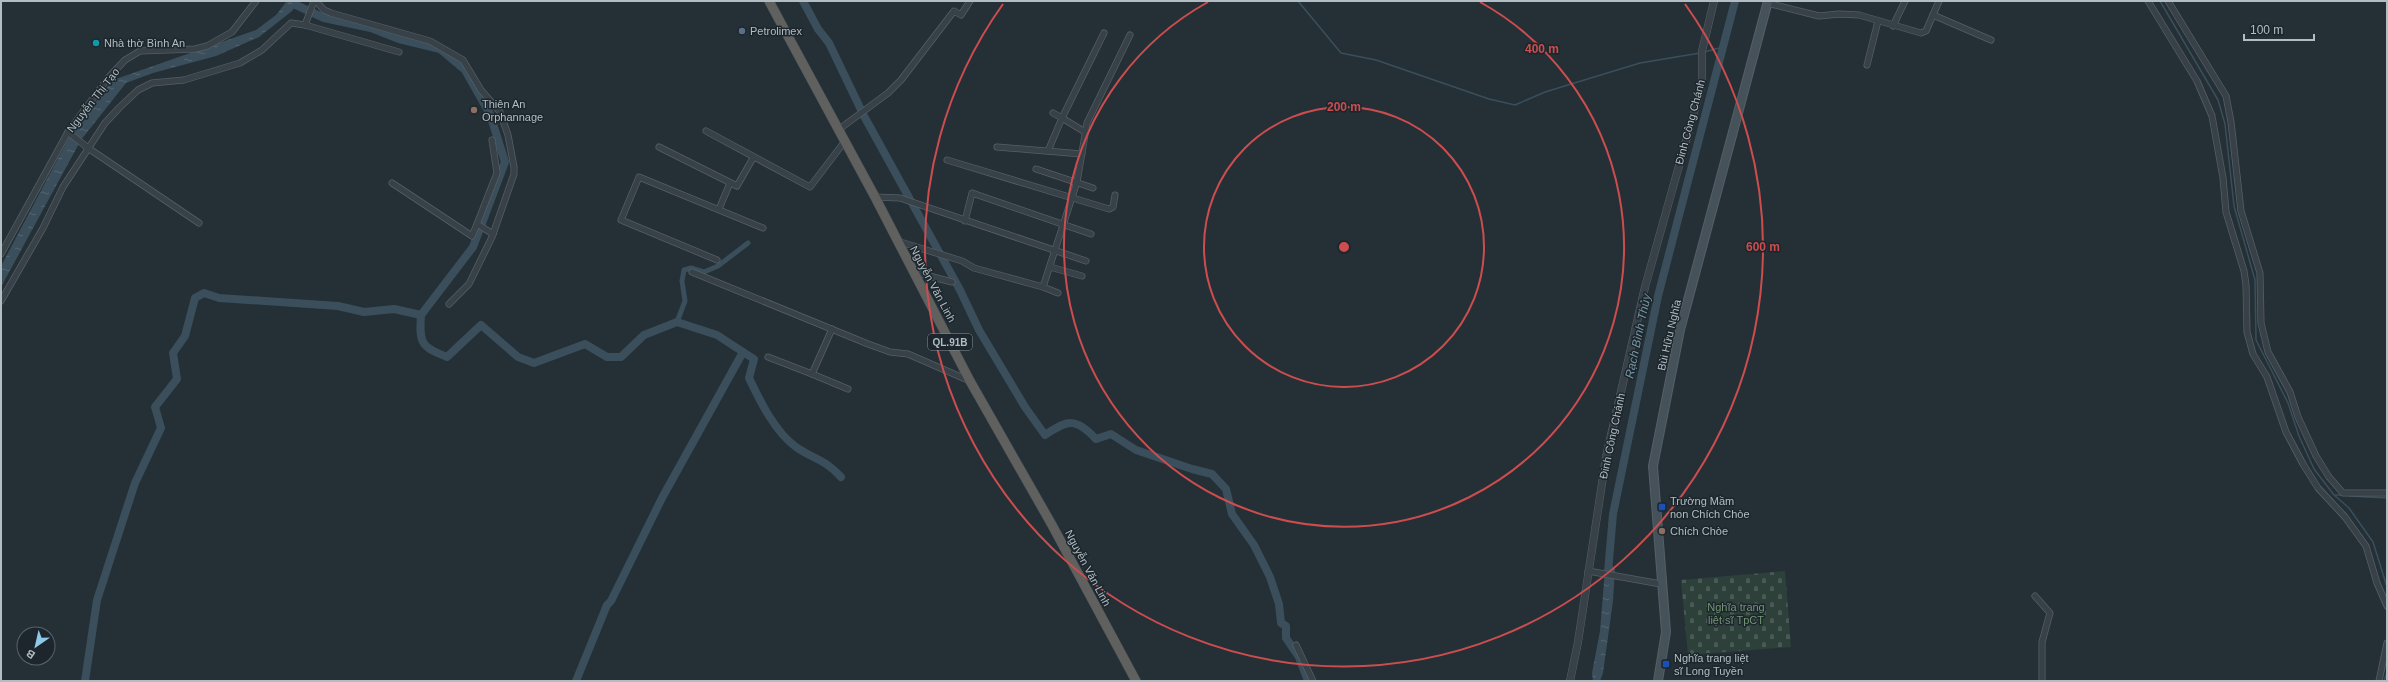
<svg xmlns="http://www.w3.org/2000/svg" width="2388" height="682" font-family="Arial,sans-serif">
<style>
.cemetery{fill:url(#cemetery-stones)}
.water{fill:url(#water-ripples)}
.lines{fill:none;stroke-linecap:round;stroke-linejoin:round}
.stream{stroke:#3a4f5b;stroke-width:1.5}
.canal{stroke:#3a4f5b;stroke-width:5}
.river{stroke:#3a4f5b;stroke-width:8}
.minor-casing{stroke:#555f65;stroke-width:7}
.tertiary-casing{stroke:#555f65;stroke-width:8}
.secondary-casing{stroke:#555f65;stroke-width:10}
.trunk-casing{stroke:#424c52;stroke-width:10}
.minor{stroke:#374147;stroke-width:5.5}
.tertiary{stroke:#374147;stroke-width:7}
.secondary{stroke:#465259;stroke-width:8}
.trunk{stroke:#60605e;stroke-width:9}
.ring{fill:none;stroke:#cd4d4f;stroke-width:2}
.service-dot{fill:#5c6f8a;stroke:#1c262c;stroke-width:1.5}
.culture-dot{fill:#0f9aa8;stroke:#1c262c;stroke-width:1.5}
.education-dot{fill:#8d6e63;stroke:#1c262c;stroke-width:1.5}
.transit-dot{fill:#1a4fb4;stroke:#1c262c;stroke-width:1.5}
.labels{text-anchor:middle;stroke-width:3;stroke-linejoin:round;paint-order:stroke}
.shield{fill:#1c262c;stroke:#859096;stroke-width:1}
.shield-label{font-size:10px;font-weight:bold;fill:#b2bdc3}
.poi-label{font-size:11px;fill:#b2bdc3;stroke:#1c262c;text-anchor:start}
.street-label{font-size:11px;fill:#b2bdc3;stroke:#1c262c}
.park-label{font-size:11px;fill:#739673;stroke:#1c262c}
.water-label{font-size:12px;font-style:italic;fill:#7694a3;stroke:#1c262c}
.centre{fill:#cd4d4f;stroke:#1c262c;stroke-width:2}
.ring-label{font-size:12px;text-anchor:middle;font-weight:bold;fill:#cd4d4f;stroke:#1c262c;stroke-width:3;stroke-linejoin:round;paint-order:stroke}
</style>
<defs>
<pattern id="cemetery-stones" width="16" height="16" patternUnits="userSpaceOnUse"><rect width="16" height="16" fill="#2d403a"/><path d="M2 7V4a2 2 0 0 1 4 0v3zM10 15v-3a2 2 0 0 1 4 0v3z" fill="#495a55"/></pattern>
<pattern id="water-ripples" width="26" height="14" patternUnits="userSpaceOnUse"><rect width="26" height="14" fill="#3a4f5b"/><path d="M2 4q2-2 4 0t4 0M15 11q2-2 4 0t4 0" fill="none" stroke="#546671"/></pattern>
</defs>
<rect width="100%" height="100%" fill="#243036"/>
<!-- cemetery -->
<polygon class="cemetery" points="1785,571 1791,647 1688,655 1681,580"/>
<!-- water -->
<g class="water">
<polygon points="287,1 299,1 292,11 259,37 216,56 153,73 126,83 81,140 1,287 1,266 72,132 113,80 256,30 276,15"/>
<polygon points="1606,557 1615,569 1613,601 1603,673 1600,681 1593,681 1592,673 1600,631"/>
</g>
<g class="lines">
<!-- stream -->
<g class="stream">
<polyline points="1298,1 1341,53 1376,60 1489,99 1515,105 1545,92 1640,63 1700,53"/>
<polyline points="2160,1 2218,100 2225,124 2234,206 2255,280 2256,340 2288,403 2299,436 2314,469 2334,495 2349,508 2373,542 2387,587"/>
<polyline points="1704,52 1723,47"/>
<polyline points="2335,495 2343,495"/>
<polyline points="2349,496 2387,498"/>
<polyline points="2384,681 2387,672"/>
</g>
<!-- canal -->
<polyline class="canal" points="677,322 685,301 682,281 684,270 691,268 704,272 718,266 748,243"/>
<!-- river -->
<g class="river">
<path d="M803 1 818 29 829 43 864 116 960 290 979 330 1025 407 1045 435C1068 420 1075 417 1096 439L1111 434 1136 450 1192 469 1212 474 1226 489 1232 514 1254 545 1270 577 1279 604 1281 623 1286 626V638L1299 657 1308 681"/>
<path d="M421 315C419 343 421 347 447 357L481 325 518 357 534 363 585 344 607 357H621L644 335 677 322 717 335 743 352 662 498 611 601 607 605 576 681"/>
<path d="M743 352 754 359 749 378C760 401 775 432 796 447 813 459 825 459 841 477"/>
<polyline points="1608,572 1613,514 1658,296 1735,1"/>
<polyline points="85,681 97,600 135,483 161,428 155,407 177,379 173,353 185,336 195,298 204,293 219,298 338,306 364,312 394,309 421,315 473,247 505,162 490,114 465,70 440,49 399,39 371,28 324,18 296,5"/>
</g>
<defs>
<g id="minor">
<polyline points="316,1 324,10 331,13 430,41 463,60 481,90 500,112 508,135 514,167 514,174 492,237 469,284 449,304"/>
<polyline points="2148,1 2197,81 2212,116 2223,178 2226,212 2244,271 2246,285 2247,332 2253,354 2267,377 2286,432 2303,464 2318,488 2345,517 2366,546 2377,583 2387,606"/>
<polyline points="2168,1 2226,96 2231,122 2241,211 2260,273 2261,323 2268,352 2290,392 2298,417 2316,456 2329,477 2343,493 2387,493"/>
<polyline points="1767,3 1819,16 1839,14 1859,15 1921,33 1926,31 1939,1"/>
<polyline points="1933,15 1991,40"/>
<polyline points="305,25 399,52"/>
<polyline points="1893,26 1905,1"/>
<polyline points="1867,65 1878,21"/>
<polyline points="838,130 888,93 901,80 954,11 961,15 970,1"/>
<polyline points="706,131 810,187 845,141"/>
<polyline points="68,132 88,148 199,223"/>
<polyline points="1085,132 1062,118 1104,33"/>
<polyline points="659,147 737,186 753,158"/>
<polyline points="997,147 1082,154"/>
<polyline points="1048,151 1062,118 1053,113"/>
<polyline points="947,160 1109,209 1113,207 1115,195"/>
<polyline points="1036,169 1093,188"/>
<polyline points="392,183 472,236 477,224 493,234"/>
<polyline points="875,197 900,198 1086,261"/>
<polyline points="719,209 730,183"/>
<polyline points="965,221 972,193 1091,234"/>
<polyline points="477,224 497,173 492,140"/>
<polyline points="897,241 962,261 974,268 1043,287 1077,182 1087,123 1130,35"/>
<polyline points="1,254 68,132 108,78 125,60 140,51 195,49 207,46 232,32 256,1"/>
<polyline points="717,260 621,220 639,177 763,228"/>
<polyline points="1050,267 1082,276"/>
<polyline points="692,272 868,344 890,352 908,354 970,381"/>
<polyline points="914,272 952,282"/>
<polyline points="1043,287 1058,293"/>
<polyline points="1,301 43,228 63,187 105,123 120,107 138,90 152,83 184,80 240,63 262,50 291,23 305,25 314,1"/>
<polyline points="768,357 812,374 832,329"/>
<polyline points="812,374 848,389"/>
<polyline points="1588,571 1661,584"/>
<polyline points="2035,596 2050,613 2042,642 2042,681"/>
<polyline points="1296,645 1313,681"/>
<polyline points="2379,681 2387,643"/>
</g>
<g id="tertiary">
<polyline points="1702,51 1714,1"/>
<polyline points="1570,681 1578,642 1606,457 1645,287 1700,91 1702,79 1702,55"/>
</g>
<polyline id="secondary" points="1658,681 1666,632 1653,466 1680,330 1768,1"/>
<polyline id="trunk" points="769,1 875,197 970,381 1052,525 1136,681"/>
</defs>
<!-- minor casing -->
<use href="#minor" class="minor-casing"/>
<!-- tertiary casing -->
<use href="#tertiary" class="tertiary-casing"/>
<!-- secondary casing -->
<use href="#secondary" class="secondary-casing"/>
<!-- trunk casing -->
<use href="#trunk" class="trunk-casing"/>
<!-- minor -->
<use href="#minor" class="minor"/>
<!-- tertiary -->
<use href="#tertiary" class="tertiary"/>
<!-- secondary -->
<use href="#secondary" class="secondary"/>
<!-- trunk -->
<use href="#trunk" class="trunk"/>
</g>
<!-- distance rings -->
<g class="ring">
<circle cx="1344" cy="247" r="140"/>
<path d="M1480 2A280 280 0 1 1 1208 2"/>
<path d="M1685 4A419 419 0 1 1 1003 4"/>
</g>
<!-- markers -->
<circle class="service-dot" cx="742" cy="31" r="4"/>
<circle class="culture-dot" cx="96" cy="43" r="4"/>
<g class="education-dot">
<circle cx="474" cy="110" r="4"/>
<circle cx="1662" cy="531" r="4"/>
</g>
<g class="transit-dot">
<rect x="1658" y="503" width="8" height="8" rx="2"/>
<rect x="1662" y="660" width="8" height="8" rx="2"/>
</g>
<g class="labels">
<!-- shield labels -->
<rect class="shield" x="928" y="334" width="44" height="16" rx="3"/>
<g class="shield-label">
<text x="950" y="346">QL.91B</text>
</g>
<!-- poi labels -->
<g class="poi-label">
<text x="750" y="35">Petrolimex</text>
<text x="104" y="47">Nhà thờ Bình An</text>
<text x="482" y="108">Thiên An<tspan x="482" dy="13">Orphannage</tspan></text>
<text x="1670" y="505">Trường Mầm<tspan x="1670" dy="13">non Chích Chòe</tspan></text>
<text x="1670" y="535">Chích Chòe</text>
<text x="1674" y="662">Nghĩa trang liệt<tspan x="1674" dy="13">sĩ Long Tuyền</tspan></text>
</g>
<!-- street labels -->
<g class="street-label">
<text transform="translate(93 100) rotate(-52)" y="4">Nguyễn Thị Tạo</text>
<text transform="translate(1690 122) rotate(-75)" y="4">Đinh Công Chánh</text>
<text transform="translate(933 284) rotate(62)" y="4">Nguyễn Văn Linh</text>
<text transform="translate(1669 335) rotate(-77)" y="4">Bùi Hữu Nghĩa</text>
<text transform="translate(1612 436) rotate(-78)" y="4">Đinh Công Chánh</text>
<text transform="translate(1088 568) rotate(62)" y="4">Nguyễn Văn Linh</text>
</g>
<!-- park labels -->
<g class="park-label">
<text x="1736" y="611">Nghĩa trang<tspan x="1736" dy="13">liệt sĩ TpCT</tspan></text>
</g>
<!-- water labels -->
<g class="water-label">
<text transform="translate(1638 336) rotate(-78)" y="4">Rạch Bình Thủy</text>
</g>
</g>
<circle cx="1344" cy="247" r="6" class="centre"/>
<g class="ring-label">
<text x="1542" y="53">400 m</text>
<text x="1344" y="111">200 m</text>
<text x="1763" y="251">600 m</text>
</g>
<!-- border -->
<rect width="2388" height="682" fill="none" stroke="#b2bdc3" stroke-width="4"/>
<!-- north arrow -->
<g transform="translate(36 646) rotate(214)"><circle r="19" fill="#1c262c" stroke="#586268"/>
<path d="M0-3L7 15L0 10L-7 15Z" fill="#90c8ea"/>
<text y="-6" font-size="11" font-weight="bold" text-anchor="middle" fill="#b2bdc3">B</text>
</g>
<!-- scale -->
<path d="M2244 34v6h70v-6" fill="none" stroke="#b2bdc3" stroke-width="2"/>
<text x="2250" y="34" font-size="12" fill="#b2bdc3" stroke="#1c262c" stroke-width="3" paint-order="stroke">100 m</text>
</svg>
